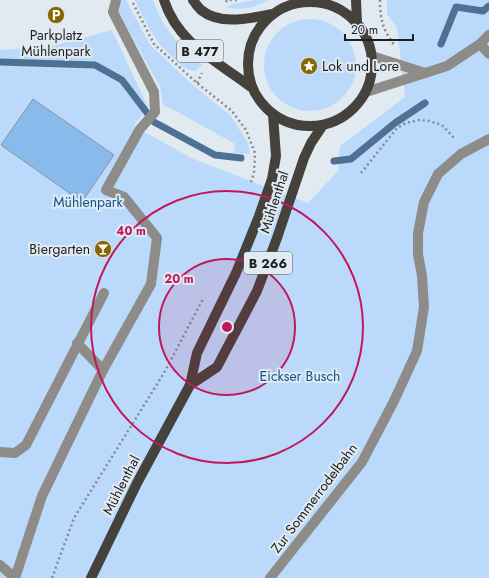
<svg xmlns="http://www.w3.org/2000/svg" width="489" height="578" font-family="Jost,sans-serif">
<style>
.green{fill:#bbdafb}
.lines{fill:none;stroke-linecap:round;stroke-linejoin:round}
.stream{stroke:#4e7092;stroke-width:7}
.building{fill:#89baec;stroke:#8d949b}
.path{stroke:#858a8f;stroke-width:2.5;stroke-dasharray:2 3;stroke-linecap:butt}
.minor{stroke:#8e8c88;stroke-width:10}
.major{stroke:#45423c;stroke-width:10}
.ring{fill:none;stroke:#c2185b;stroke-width:2}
.labels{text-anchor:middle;stroke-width:4;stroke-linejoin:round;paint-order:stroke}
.shield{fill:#e2eaf1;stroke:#585d60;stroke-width:1}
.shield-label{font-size:13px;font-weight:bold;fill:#1d2022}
.poi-label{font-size:14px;fill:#1d2022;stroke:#e2eaf1}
.park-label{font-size:14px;fill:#0b5591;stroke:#e2eaf1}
.street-label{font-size:14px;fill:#1d2022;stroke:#e2eaf1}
.centre{fill:#c2185b;stroke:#e2eaf1;stroke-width:2}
.ring-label{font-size:12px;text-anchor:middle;font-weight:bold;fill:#c2185b;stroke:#e2eaf1;stroke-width:4;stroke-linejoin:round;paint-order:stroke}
</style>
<rect width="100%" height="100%" fill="#e2eaf1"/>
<!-- green -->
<g class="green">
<polygon points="119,0 126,0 150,45 193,85 231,116 248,143 250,154 234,153 235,144 185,116 163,105 160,87 117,10"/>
<path d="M135 0H153C163 28 178 46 202 64 199 68 198 71 193 71 184 71 163 48 157 41 150 31 140 12 135 0Z"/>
<path d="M255 0H268C255 8 243 10 228 8L229 5Z"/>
<polygon points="387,0 489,0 489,578 0,578 0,50 53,46 112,30 148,107 134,126 191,158 308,203 338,171 340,146 405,97 397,28 387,14"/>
<circle cx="310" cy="65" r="46"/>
</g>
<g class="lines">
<!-- stream -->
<g class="stream">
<polyline points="441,44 456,7 483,11 489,6"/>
<polyline points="0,62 95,65 122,80 154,122 215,155 241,158"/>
<polyline points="334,161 351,159 395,123 425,103"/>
</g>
</g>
<!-- building -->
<polygon class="building" points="33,99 114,155 82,202 1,145"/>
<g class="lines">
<!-- path -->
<g class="path">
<path d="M380 0C380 20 383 30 395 46"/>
<polyline points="226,2 227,0 239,0"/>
<polyline points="133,3 154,44 197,83 232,111 246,130 255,153 254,173 251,182"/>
<polyline points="197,83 202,73"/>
<polyline points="361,173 397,128 406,123 419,120 429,121 442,125 455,139"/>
<polyline points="52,578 74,518 164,373 203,299"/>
</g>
<!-- minor -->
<g class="minor">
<polyline points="480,44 489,54"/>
<polyline points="372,56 425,73"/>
<polyline points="366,92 447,66 480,44 489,35"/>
<polyline points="77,343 103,370"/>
<polyline points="0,452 15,453 26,445 104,293"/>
<polyline points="0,565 15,578"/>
<polyline points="15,578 42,496 103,370 151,284 157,238 124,197 106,190 140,129 155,112 154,92 113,12 116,0"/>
<polyline points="270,578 362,462 394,401 417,351 424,307 422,276 418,254 418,233 424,202 438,174 461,154 489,139"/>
</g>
<!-- major -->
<g class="major">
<path d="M164 0C178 44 217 61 251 87"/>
<path d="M193 0C195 3 198 7 201 10 221 26 250 18 273 14"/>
<polyline points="356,0 357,22"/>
<circle cx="310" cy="64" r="62"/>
<polyline points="190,385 217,367 257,291 277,238 304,158 311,143 323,125"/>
<polyline points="91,578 137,483 190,385 197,353 236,273 259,216 272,179 276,156 273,115"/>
</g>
</g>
<!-- distance rings -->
<circle cx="227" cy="327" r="68" fill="#c2185b" fill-opacity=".12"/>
<g class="ring">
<circle cx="227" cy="327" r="68"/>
<circle cx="227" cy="327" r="136"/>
</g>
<!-- icons -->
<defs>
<symbol id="parking-disc" viewBox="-11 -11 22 22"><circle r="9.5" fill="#876702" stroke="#e2eaf1"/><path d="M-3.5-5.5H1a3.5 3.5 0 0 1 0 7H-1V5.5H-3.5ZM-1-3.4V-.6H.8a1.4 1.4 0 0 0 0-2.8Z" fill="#fff"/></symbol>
<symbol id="sight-disc" viewBox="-11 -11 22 22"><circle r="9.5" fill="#876702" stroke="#e2eaf1"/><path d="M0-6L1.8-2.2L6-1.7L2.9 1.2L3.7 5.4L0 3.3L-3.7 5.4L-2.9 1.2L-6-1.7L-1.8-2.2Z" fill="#fff"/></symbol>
<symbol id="bar-disc" viewBox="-11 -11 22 22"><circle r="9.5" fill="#876702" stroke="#e2eaf1"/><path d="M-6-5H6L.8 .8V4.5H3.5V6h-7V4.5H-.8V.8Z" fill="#fff"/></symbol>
</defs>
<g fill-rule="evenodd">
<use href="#parking-disc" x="46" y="5" width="20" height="20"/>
<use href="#sight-disc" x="299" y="56" width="20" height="20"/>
<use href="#bar-disc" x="93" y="239" width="20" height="20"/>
</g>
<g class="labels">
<!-- shield labels -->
<g class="shield">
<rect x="177" y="40" width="46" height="22" rx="3"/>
<rect x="244" y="252" width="48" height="22" rx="3"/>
</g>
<g class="shield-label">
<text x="200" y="56">B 477</text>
<text x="268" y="268">B 266</text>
</g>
<!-- poi labels -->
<g class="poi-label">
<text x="56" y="40">Parkplatz<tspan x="56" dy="16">Mühlenpark</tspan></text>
<text x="322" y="71" text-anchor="start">Lok und Lore</text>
<text x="90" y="254" text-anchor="end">Biergarten</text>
</g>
<!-- park labels -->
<g class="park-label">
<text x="88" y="207">Mühlenpark</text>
<text x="300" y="381">Eickser Busch</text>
</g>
<!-- street labels -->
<g class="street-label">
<text transform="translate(274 202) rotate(-72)" y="5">Mühlenthal</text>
<text transform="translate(121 485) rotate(-63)" y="5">Mühlenthal</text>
<text transform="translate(314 498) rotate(-53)" y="5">Zur Sommerrodelbahn</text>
</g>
</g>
<circle cx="227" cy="327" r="6" class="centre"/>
<g class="ring-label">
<text x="131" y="235">40 m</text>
<text x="179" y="283">20 m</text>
</g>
<!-- scale -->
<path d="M345 34v6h68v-6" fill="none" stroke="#1d2022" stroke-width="2"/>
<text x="351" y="34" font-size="12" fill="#1d2022" stroke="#e2eaf1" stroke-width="3" paint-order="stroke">20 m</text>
</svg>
